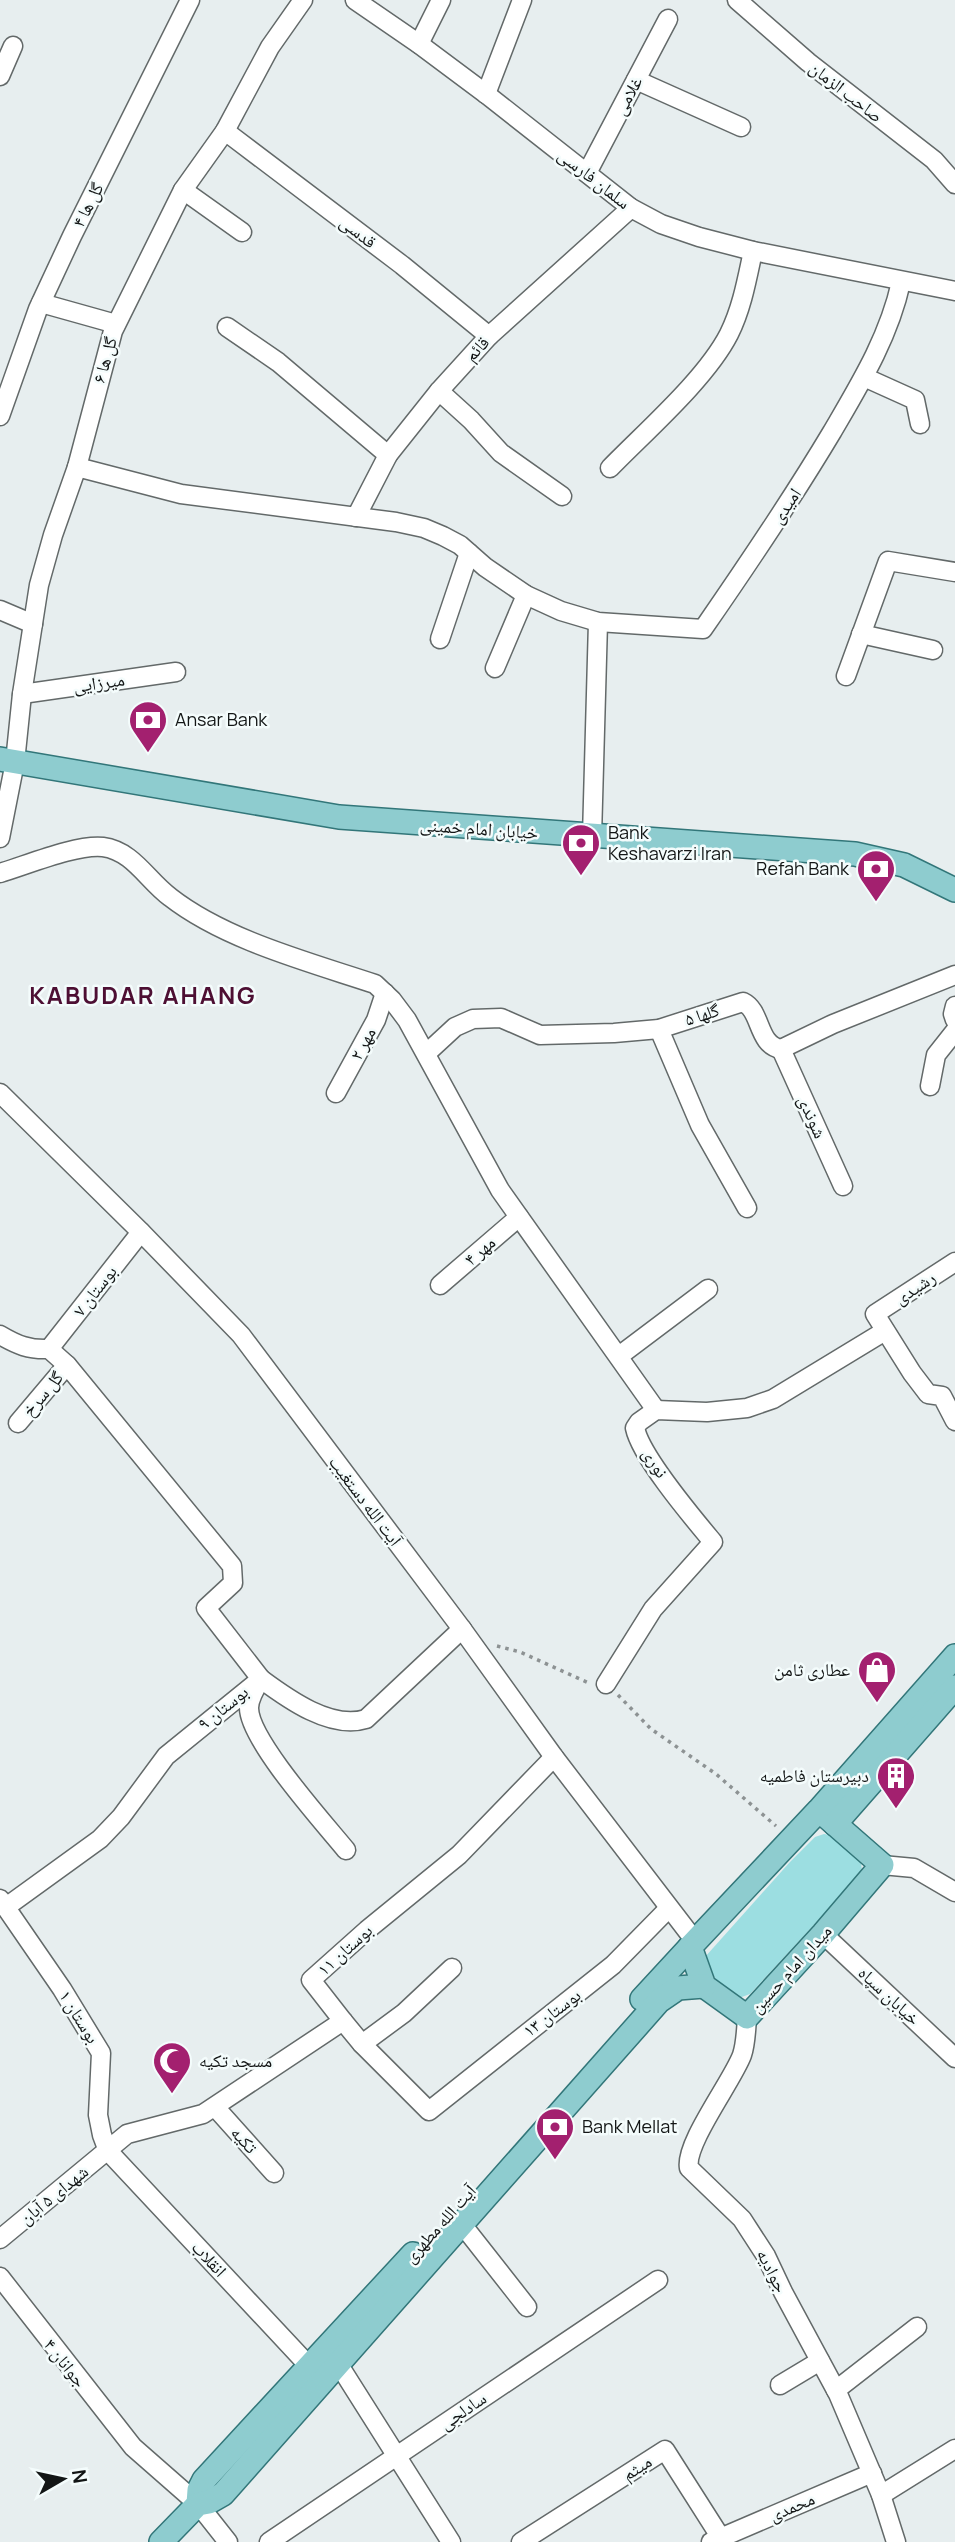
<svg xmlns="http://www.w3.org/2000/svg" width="955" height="2542" font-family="Manrope,'Noto Naskh Arabic',sans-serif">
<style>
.green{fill:#9cdee1}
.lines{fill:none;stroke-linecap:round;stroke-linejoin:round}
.minor-casing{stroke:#636969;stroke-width:21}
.major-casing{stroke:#327679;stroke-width:26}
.path{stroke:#8d9293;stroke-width:3.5;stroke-dasharray:3.5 5;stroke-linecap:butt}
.minor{stroke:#fff;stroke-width:18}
.major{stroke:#8ecccf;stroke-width:23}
.labels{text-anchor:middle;stroke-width:5;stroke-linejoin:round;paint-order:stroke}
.street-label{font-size:18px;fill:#131616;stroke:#f4fcfc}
.poi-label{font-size:18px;fill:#131616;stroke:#f4fcfc;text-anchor:start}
.district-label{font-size:24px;font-weight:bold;letter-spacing:2px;fill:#4d0f33;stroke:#f4fcfc}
</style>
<rect width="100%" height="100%" fill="#e7eeef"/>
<!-- green -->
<path class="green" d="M824 1834 831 1835 861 1860 862 1873 750 1994 739 1998C723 1988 709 1976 705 1957L790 1862 815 1837Z"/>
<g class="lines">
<defs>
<g id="minor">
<polyline points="355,0 419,44 486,94 631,208 661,224 699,237 753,251 955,291"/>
<polyline points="737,0 808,62 934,160 955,184"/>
<polyline points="419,44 441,0"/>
<polyline points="0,76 13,46"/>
<polyline points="636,80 741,127"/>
<polyline points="486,94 522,0"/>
<polyline points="225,131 402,265 489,336"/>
<polyline points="587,173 668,19"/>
<polyline points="183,190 242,232"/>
<polyline points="41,303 116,324"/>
<polyline points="227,327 278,362 388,455"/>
<polyline points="864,377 915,400 920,424"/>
<polyline points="439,391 471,420 501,453 562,496"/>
<polyline points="0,416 38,309 72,236 190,0"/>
<path d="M77 467 181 494 396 522 424 528 443 536 460 545 485 567 526 595 561 611 598 622 703 629C748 564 792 499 832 432 860 384 889 337 901 282"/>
<path d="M610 468C646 431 706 379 729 334 742 308 747 279 753 251"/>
<polyline points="356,517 388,455 439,391 489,336 631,208"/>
<polyline points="0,610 33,624"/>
<polyline points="861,634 933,650"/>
<polyline points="440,639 469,553"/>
<polyline points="495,668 526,595"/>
<polyline points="846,676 888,561 955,572"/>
<polyline points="22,694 176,672"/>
<polyline points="592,837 598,622"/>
<polyline points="0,838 15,762 22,694 39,585 53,535 77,467 113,331 183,190 225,131 270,47 303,0"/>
<path d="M0 873C27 865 77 844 103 847 133 851 147 880 170 897 225 940 309 962 375 984L392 1000 407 1020 500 1190 656 1410"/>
<polyline points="955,1006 953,1014 955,1020"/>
<polyline points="659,1029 700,1125 747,1208"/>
<path d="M424 1049 429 1051 455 1027 473 1019 501 1018 540 1035 614 1033 659 1029 743 1002C762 1011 757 1045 781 1049L833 1024 955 975"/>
<polyline points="781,1049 843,1186"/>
<polyline points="930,1086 936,1055 955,1031"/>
<polyline points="0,1093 141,1232 241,1335 462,1629 554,1757 695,1941"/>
<polyline points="336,1093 376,1020 385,993"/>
<polyline points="955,1262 875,1314 912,1373 928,1394 942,1396 955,1421"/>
<polyline points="440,1285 519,1217"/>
<path d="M0 1335C17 1345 29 1350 49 1349L67 1365 232 1566 233 1583 206 1608 261 1679C256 1687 249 1698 249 1708 249 1740 324 1823 346 1850"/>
<polyline points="49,1349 141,1232"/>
<polyline points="619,1356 708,1289"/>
<polyline points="18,1423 67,1365"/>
<path d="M606 1684 653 1609 713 1542C693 1518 641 1457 635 1428L639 1422 656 1410 707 1412 747 1408 773 1399 885 1331"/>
<polyline points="882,1865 914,1868 955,1892"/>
<polyline points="0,1899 62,1989 101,2053 98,2115 102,2135 108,2151 309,2366"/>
<path d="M6 1907 100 1839 121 1817 166 1756 261 1679C288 1699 331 1730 366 1719L462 1629"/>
<polyline points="823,1934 955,2058"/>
<path d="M747 2017C746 2030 746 2043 742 2055 733 2080 684 2144 689 2168L742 2219 766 2256 783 2292 838 2394 881 2495 896 2542"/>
<polyline points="343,2021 362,2044 429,2111 613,1965 669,1908"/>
<polyline points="362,2044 404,2013 452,1968"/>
<polyline points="215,2107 274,2173"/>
<polyline points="461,2223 527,2307"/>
<polyline points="0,2239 127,2134 203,2114 343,2021 311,1980 367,1930 459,1855 554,1757"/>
<polyline points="0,2277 133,2447 198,2504 228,2542"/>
<polyline points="339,2365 451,2542"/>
<polyline points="780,2385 820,2361"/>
<polyline points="836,2390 917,2327"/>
<polyline points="881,2495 955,2449"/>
<polyline points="269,2542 658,2280"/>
<polyline points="521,2542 665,2450 721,2538"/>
<polyline points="711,2542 872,2473"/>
</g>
<g id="major">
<polyline points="0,759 339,817 855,854 904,865 955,890"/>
<polyline points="819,1810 882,1865 823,1934 747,2017 704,1986 690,1947 819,1810 955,1656"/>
<polyline points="835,1824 955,1687"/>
<polyline points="642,1999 690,1947"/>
<polyline points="198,2504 199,2490 204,2480 413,2254"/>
<polyline points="161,2542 198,2504 209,2502 223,2494 659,2001 678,1988 704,1986"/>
</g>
</defs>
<!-- minor casing -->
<use href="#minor" class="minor-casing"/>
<!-- major casing -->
<use href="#major" class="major-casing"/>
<!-- path -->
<g class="path">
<polyline points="497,1646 520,1652 591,1684"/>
<polyline points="618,1695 651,1729 716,1774 776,1826"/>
</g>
<!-- minor -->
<use href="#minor" class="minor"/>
<!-- major -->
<use href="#major" class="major"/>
</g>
<!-- icons -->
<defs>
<symbol id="bank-pin" viewBox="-11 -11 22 30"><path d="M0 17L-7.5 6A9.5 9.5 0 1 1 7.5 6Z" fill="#a3206f" stroke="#f4fcfc"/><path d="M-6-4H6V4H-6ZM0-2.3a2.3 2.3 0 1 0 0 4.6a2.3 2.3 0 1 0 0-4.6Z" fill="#fff"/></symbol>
<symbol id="shop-pin" viewBox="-11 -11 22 30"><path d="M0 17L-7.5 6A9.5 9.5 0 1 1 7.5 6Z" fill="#a3206f" stroke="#f4fcfc"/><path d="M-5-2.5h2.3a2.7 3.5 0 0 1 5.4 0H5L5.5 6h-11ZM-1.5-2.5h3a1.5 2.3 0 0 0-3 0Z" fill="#fff"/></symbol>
<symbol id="building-pin" viewBox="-11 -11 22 30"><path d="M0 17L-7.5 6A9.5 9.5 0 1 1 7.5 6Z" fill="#a3206f" stroke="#f4fcfc"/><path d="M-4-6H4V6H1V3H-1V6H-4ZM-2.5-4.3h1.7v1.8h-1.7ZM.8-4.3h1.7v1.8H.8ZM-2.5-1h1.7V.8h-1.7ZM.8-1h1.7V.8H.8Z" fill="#fff"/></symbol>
<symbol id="mosque-pin" viewBox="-11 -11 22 30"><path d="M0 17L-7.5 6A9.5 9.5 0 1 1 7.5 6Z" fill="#a3206f" stroke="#f4fcfc"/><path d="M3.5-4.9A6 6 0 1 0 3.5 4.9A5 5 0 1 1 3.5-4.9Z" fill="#fff"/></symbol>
</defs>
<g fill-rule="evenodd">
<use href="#bank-pin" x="126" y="698" width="44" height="60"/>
<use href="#bank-pin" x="559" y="821" width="44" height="60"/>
<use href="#bank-pin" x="854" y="847" width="44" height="60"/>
<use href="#shop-pin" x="855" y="1648" width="44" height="60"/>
<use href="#building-pin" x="874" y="1754" width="44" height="60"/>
<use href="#mosque-pin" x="150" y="2039" width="44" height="60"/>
<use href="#bank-pin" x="533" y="2105" width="44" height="60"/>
</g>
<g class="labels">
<!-- street labels -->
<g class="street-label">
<text transform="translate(846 92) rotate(38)" y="6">صاحب الزمان</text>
<text transform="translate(628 96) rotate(-62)" y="6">غلامی</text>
<text transform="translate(594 179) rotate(38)" y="6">سلمان فارسی</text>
<text transform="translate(88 205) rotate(-63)" y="6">گل ها ۴</text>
<text transform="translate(358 232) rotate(38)" y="6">قدسی</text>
<text transform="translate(477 349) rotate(-47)" y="6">قائم</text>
<text transform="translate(105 360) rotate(-74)" y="6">گل ها ۶</text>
<text transform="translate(786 506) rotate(-56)" y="6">امیدی</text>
<text transform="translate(99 683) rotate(-8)" y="6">میرزایی</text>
<text transform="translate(479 829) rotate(4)" y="6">خیابان امام خمینی</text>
<text transform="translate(702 1015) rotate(-18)" y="6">گلها ۵</text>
<text transform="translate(363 1044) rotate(-62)" y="6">مهر ۲</text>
<text transform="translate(812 1117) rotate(66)" y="6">شوندی</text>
<text transform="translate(480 1251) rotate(-41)" y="6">مهر ۴</text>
<text transform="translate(915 1288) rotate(-33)" y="6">رشیدی</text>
<text transform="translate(95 1291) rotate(-52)" y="6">بوستان ۷</text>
<text transform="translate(43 1394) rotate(-50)" y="6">گل سرخ</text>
<text transform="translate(655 1463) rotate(57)" y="6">نوری</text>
<text transform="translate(365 1501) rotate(53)" y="6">آیت الله دستغیب</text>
<text transform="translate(223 1708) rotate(-39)" y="6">بوستان ۹</text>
<text transform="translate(345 1950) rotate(-42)" y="6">بوستان ۱۱</text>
<text transform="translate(791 1969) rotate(-48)" y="6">میدان امام حسین</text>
<text transform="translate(889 1996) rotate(43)" y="6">خیابان سپاه</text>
<text transform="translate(552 2013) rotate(-37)" y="6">بوستان ۱۳</text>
<text transform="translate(79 2017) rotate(58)" y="6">بوستان ۱</text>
<text transform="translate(244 2140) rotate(48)" y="6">تکیه</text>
<text transform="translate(54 2195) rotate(-39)" y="6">شهدای ۵ آبان</text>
<text transform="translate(440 2224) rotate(-48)" y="6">آیت الله مطهری</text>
<text transform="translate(209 2259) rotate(47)" y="6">انقلاب</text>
<text transform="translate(772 2271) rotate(63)" y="6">جوادیه</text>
<text transform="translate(65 2363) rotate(52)" y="6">جوانان ۴</text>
<text transform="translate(463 2411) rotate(-34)" y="6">سادلجی</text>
<text transform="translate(637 2468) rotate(-32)" y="6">میثم</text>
<text transform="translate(792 2507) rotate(-23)" y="6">محمدی</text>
</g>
<!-- poi labels -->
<g class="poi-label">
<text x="175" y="726">Ansar Bank</text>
<text x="608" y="839">Bank<tspan x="608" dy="21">Keshavarzi Iran</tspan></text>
<text x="849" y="875" text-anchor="end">Refah Bank</text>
<text x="850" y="1676" text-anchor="end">عطاری ثامن</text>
<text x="869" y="1782" text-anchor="end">دبیرستان فاطمیه</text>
<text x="199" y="2067">مسجد تکیه</text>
<text x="582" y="2133">Bank Mellat</text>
</g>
<!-- district labels -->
<g class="district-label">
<text x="143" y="1004">KABUDAR AHANG</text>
</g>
</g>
<!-- north arrow -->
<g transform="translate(63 2479) rotate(81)" stroke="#f4fcfc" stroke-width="5" paint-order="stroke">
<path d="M0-5L12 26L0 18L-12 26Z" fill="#131616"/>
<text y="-10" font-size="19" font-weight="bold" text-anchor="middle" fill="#131616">N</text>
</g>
</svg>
